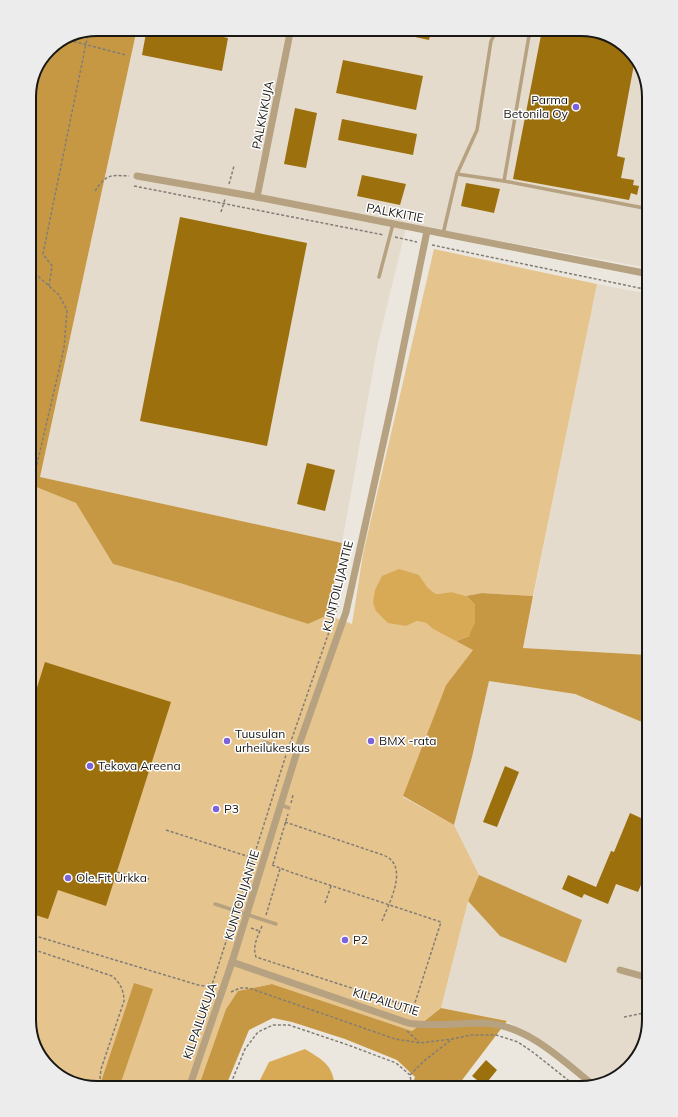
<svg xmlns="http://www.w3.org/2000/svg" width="678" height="1117" font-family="Mulish,sans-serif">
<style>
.built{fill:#e4dbcc}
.green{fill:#e6c48e}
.forest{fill:#c79844}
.water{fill:#d9aa56}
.building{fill:#9d700e}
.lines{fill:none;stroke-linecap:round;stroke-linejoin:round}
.path{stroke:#807d77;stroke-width:1.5;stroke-dasharray:3 2;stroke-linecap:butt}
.lane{stroke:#b6a280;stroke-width:3.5}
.street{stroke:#b6a280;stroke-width:7}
.poi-dot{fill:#7c62dd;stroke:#fff;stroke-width:1.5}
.labels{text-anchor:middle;stroke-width:3;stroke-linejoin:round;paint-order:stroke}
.poi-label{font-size:12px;fill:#181714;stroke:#fff;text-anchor:start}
.street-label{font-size:12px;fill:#181714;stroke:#fff}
.rim{fill:none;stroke:#181714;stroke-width:2}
</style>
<rect width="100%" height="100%" fill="#ece7de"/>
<!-- built -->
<g class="built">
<polygon points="586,29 619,41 642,67 649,97 649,268 407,224 378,343 342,543 40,477 136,33"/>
<polygon points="597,284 649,294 649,655 523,648"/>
<polygon points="489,681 575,694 649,725 649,1021 638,1057 611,1081 595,1085 540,1041 507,1021 441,1008 468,901 500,936 566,963 582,920 479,875 454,825 472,757"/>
</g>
<!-- green -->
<polygon class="green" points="434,249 597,284 533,596 482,593 466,596 452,592 436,594 428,588 419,575 406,626 417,621 426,623 433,629 474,649 446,685 403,797 454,825 479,875 468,901 441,1008 412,1031 272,984 238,991 226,1009 198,1088 92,1088 59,1076 36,1050 29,1020 29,483 76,503 113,564 193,587 308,624 328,615 352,624 363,554"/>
<!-- forest -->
<g class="forest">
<polygon points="136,33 40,477 342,543 328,615 308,624 183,584 113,564 76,503 29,484 29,92 49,49 71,34"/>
<polygon points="482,593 533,596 523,648 649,655 649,725 575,694 489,681 472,757 454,825 403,796 446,685 473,650 456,641 469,636 475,605 466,596"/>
<polygon points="479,875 582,920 566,963 500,936 468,901"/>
<polygon points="134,983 153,989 119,1088 99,1088"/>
<polygon points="272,984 412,1031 441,1008 507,1021 456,1088 411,1088 415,1077 397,1060 345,1039 292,1022 273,1018 249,1030 225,1088 198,1088 226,1009 238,991"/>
</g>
<!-- water -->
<g class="water">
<polygon points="399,569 419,575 428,588 436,594 452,592 466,596 475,605 475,623 469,636 456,641 433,629 426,623 417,621 406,626 388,623 376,611 373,603 375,590 382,576"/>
<path d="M305 1049C322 1060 332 1063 335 1086L339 1088H256L269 1062Z"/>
</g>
<!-- building -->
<g class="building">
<polygon points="586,29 619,41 635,59 617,156 625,158 621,178 634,180 633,185 639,186 637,195 631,193 629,200 513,179 542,30"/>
<polygon points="402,31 431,31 429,40 401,34"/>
<polygon points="146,33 205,33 228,38 222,71 142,55"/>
<polygon points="343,60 423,76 416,110 336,93"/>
<polygon points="295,108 317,113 306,168 284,164"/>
<polygon points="342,119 417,134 413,155 338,140"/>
<polygon points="362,175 406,184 400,205 357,196"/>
<polygon points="466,183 500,189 494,213 461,206"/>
<polygon points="180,217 307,243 267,446 140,421"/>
<polygon points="307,463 335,470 325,511 297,504"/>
<polygon points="45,662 171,702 106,906 58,890 48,919 29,913 29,713"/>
<polygon points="505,766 519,772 497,827 483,822"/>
<polygon points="649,798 649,866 638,892 616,884 608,904 584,894 582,898 562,889 568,875 596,887 611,851 614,852 630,813 641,818"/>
<polygon points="486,1060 497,1070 484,1086 472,1076"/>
</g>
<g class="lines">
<!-- path -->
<g class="path">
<polyline points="64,39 126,55"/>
<polyline points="229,184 234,166"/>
<polyline points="134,186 384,235"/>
<path d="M95 191C107 174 109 175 129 176"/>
<polyline points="221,212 225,199"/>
<polyline points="395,237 417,242"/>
<polyline points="432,245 649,290"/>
<polyline points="49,286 52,266 43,254 88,34"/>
<polyline points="29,499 64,348 67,310 59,295 29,268"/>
<polyline points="290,744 338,606"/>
<polyline points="291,803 293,795"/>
<path d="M285 822 380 854C383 855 386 856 389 858 407 872 388 905 382 921"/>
<polyline points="166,830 256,859"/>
<polyline points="273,864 288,814"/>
<polyline points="272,865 293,873 441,922 411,1015"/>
<polyline points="117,872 137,878 151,879"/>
<polyline points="325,903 331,886"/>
<polyline points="238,906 286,755"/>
<polyline points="266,915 280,869"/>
<path d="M262 926C258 936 252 946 256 957L413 1008"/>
<polyline points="251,928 259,931"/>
<polyline points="29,934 198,985 216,988"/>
<path d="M29 948 112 976C120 982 124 991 124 1001L101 1069 100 1078 102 1088"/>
<polyline points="208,984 211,988"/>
<polyline points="211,988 234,917"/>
<polyline points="231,992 240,988 249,988 395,1039 420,1043 452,1039 471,1035 496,1035 518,1042 534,1053 578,1088"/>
<polyline points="624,1017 649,1012"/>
<polyline points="407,1031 419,1042"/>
<polyline points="410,1075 424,1061 452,1039"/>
<polyline points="229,1088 245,1049 258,1032 273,1025 289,1025 348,1045 396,1063 410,1075 412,1088"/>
</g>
<!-- lane -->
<g class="lane">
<polyline points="457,174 477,130 491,41 497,30"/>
<polyline points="504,181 649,209"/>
<polyline points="443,234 457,174 504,181 530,30"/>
<polyline points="379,277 393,224"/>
<polyline points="264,742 297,753"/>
<polyline points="281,805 289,808"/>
<polyline points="215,904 276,924"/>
</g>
<!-- street -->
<g class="street">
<polyline points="137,176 257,197 649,274"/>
<polyline points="257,197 289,38"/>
<path d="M232 962 408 1023C433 1027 458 1023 484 1023 527 1025 561 1059 593 1085"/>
<polyline points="620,970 649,978"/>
<polyline points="189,1088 232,962 300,742 346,612 392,403 427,231"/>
</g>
</g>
<!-- markers -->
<g class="poi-dot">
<circle cx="576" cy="107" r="4"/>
<circle cx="227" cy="741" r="4"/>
<circle cx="371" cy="741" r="4"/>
<circle cx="90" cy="766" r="4"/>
<circle cx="216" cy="809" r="4"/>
<circle cx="68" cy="878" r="4"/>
<circle cx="345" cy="940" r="4"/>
</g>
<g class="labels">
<!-- poi labels -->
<g class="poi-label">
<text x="568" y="104" text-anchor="end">Parma<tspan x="568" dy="14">Betonila Oy</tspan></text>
<text x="235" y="738">Tuusulan<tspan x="235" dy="14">urheilukeskus</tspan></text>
<text x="379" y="745">BMX -rata</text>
<text x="98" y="770">Tekova Areena</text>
<text x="224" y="813">P3</text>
<text x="76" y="882">Ole.Fit Urkka</text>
<text x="353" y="944">P2</text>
</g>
<!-- street labels -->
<g class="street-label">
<text transform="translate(263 115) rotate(-79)" y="4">PALKKIKUJA</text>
<text transform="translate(395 213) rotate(11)" y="4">PALKKITIE</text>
<text transform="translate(338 586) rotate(-76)" y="4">KUNTOILIJANTIE</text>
<text transform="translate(242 895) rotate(-73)" y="4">KUNTOILIJANTIE</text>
<text transform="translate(386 1002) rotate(17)" y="4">KILPAILUTIE</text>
<text transform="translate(200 1021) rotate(-71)" y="4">KILPAILUKUJA</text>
</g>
</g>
<!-- crop -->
<path d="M0 0H678V1117H0ZM97 36H581A61 61 0 0 1 642 97V1020A61 61 0 0 1 581 1081H97A61 61 0 0 1 36 1020V97A61 61 0 0 1 97 36Z" fill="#edecec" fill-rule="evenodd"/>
<path class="rim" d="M97 36H581A61 61 0 0 1 642 97V1020A61 61 0 0 1 581 1081H97A61 61 0 0 1 36 1020V97A61 61 0 0 1 97 36Z"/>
</svg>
